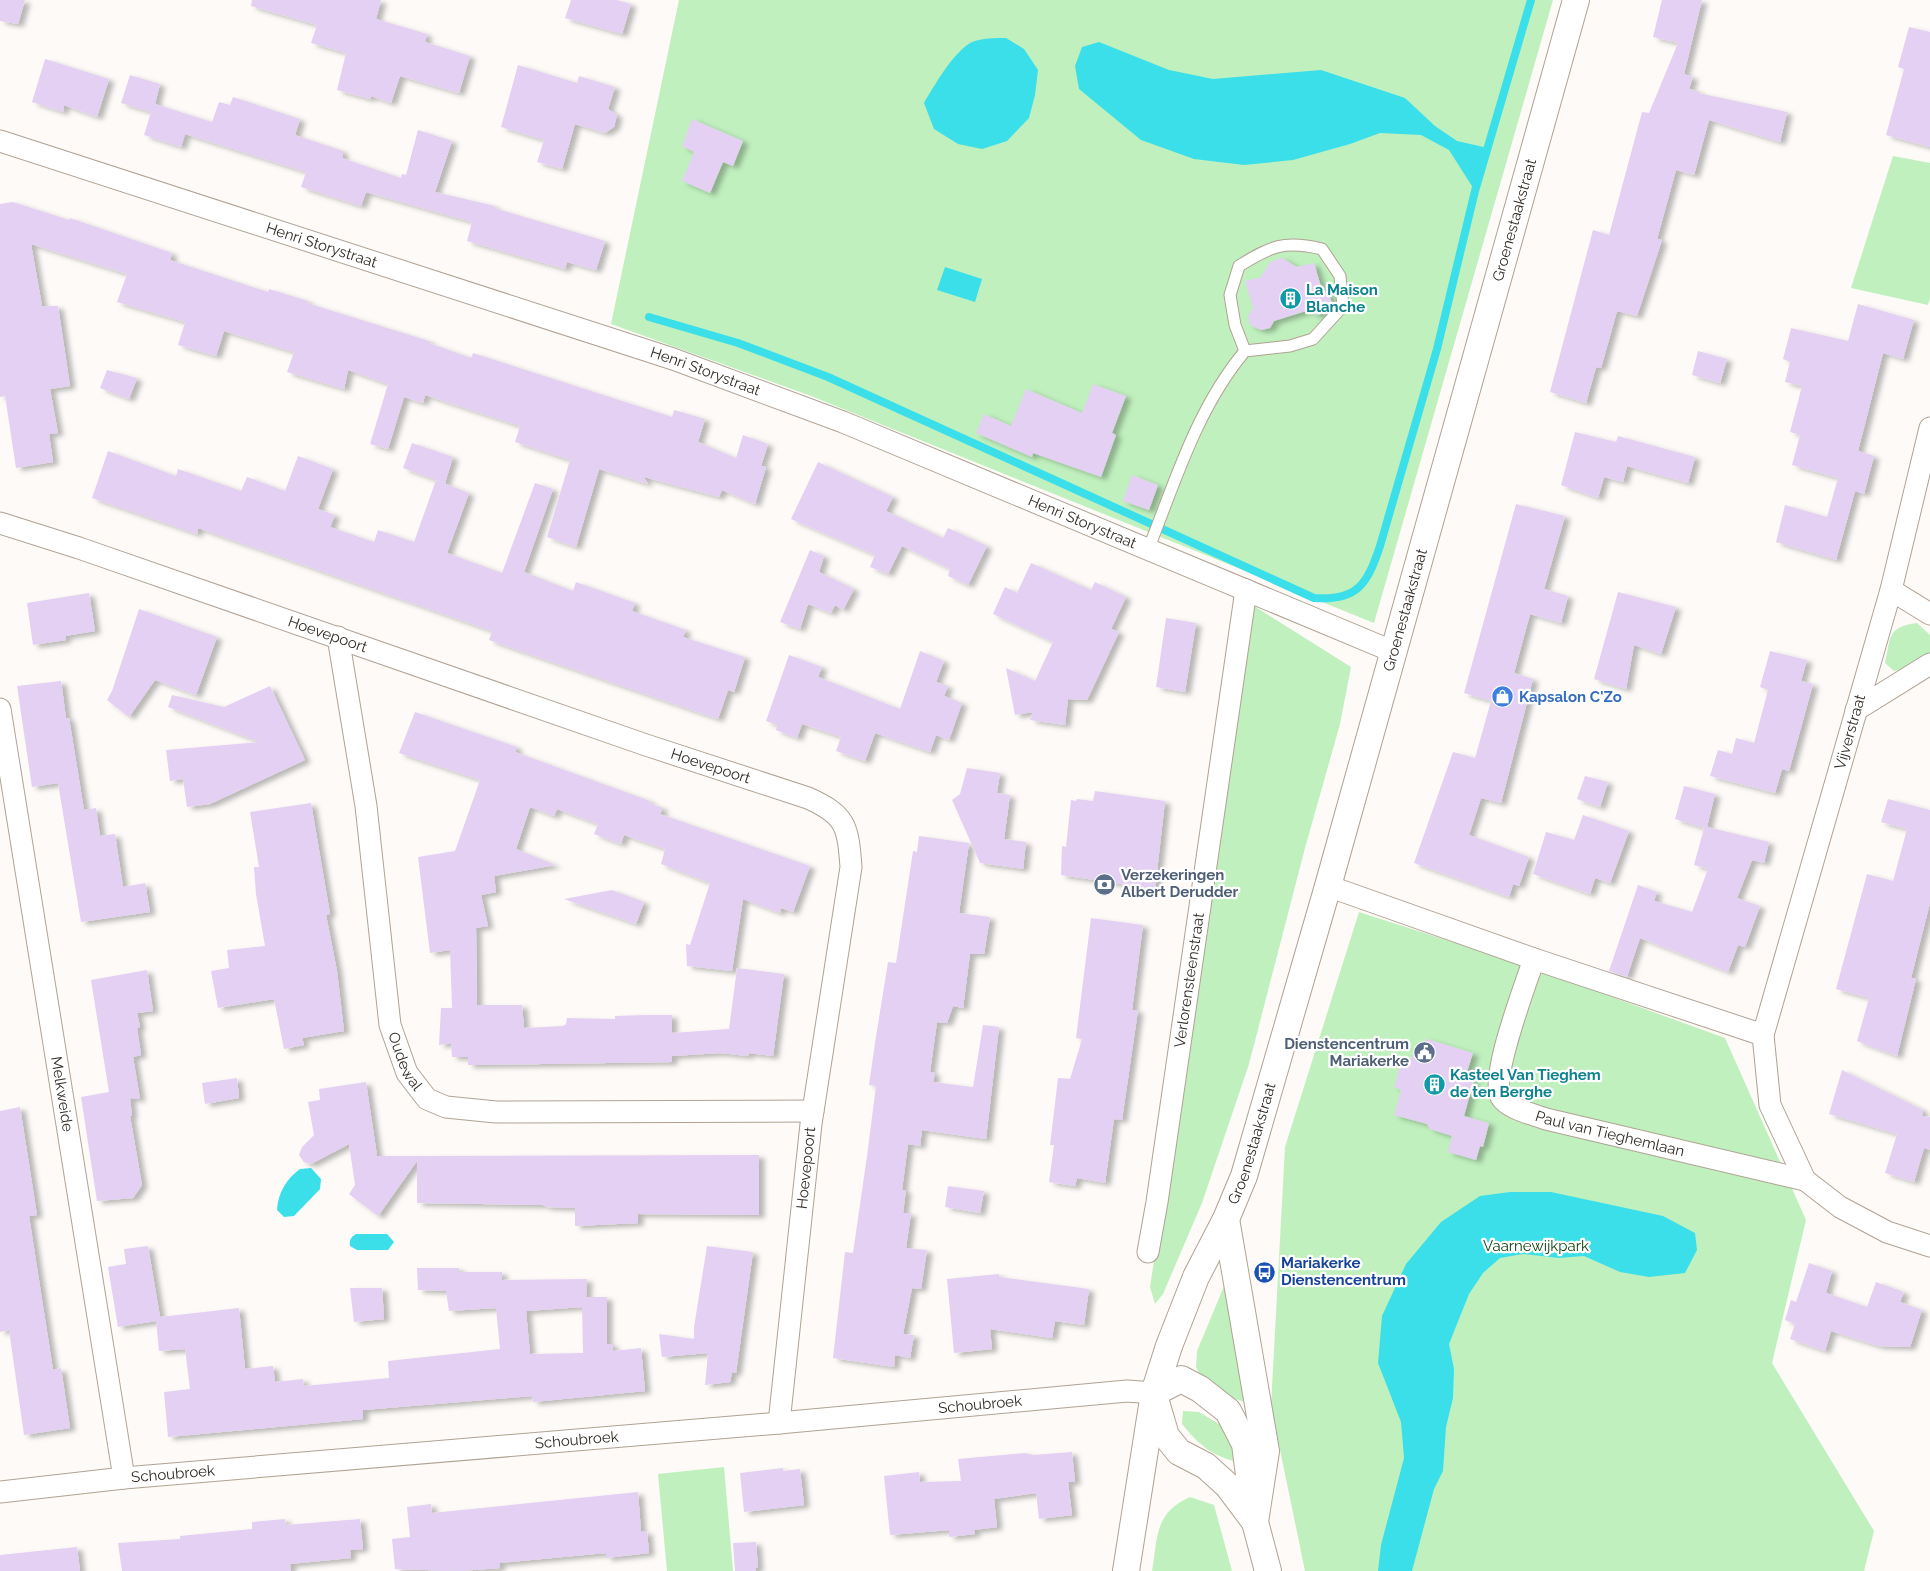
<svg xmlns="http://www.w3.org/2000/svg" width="1930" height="1571" font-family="Raleway,sans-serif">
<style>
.green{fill:#c0f0be}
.water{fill:#3bdfe9}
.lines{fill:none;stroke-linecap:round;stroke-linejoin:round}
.stream{stroke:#3bdfe9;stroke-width:8}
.building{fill:#e4d0f3;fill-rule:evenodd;filter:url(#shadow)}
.service-casing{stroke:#b0a293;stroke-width:13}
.minor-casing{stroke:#b0a293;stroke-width:23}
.tertiary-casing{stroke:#b0a293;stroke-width:28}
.service{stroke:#fff;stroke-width:11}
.minor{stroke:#fff;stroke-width:21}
.tertiary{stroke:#fff;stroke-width:26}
.labels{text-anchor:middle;stroke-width:4.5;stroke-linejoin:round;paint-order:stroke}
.street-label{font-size:15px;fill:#312b25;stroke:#fff}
.culture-label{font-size:15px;font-weight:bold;fill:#0d838f;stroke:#fff;text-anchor:start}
.shop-label{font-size:15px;font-weight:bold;fill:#366cbe;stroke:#fff;text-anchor:start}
.service-label{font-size:15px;font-weight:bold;fill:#4e5e75;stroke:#fff;text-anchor:start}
.park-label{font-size:15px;fill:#093e0c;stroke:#fff}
.transit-label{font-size:15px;font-weight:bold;fill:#164399;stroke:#fff;text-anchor:start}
</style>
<defs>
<filter id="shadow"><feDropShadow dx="5.5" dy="3" stdDeviation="2.5" flood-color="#0004"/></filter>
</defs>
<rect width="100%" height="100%" fill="#fdfaf7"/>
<!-- green -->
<g class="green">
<polygon points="679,0 1553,0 1374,623 811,396 611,324"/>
<polygon points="1893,156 1930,163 1930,298 1928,305 1851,288"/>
<polygon points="1254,606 1351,667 1340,724 1305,848 1249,1064 1202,1203 1163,1294 1155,1304 1150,1287"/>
<path d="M1917 623 1930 635V654L1905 669 1894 671 1885 663C1891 637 1887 627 1917 623Z"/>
<polygon points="1359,912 1521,964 1725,1038 1806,1220 1772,1363 1874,1531 1864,1571 1305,1571 1271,1406 1285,1147"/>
<polygon points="1227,1279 1249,1403 1227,1397 1205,1384 1196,1367 1197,1351"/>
<path d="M1183 1411 1199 1412 1229 1430 1240 1463C1211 1455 1201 1447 1182 1424Z"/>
<polygon points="724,1467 733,1571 667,1571 658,1474"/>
<path d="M1190 1497 1214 1505 1232 1571H1152C1158 1537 1154 1513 1190 1497Z"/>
</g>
<!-- water -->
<g class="water">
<path d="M1006 38 1024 49 1038 70 1035 95 1029 118 1007 141 982 149 958 144 934 129 924 103C934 86 954 51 972 42 982 38 995 38 1006 38Z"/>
<polygon points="1099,42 1169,70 1213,79 1321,70 1405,98 1435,126 1457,141 1488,148 1475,191 1449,150 1421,135 1380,133 1350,144 1293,160 1244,165 1194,159 1141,140 1079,89 1075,66 1082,47"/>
<polygon points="945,267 982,279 975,302 937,290"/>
<path d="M311 1168 321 1179 320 1189 294 1216 284 1217 277 1210C278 1193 286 1179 300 1169Z"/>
<polygon points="1510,1192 1551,1192 1663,1216 1695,1233 1697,1250 1685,1273 1649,1277 1620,1272 1584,1256 1559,1258 1523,1254 1500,1258 1483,1273 1469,1294 1449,1344 1454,1369 1453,1398 1446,1427 1443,1471 1434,1489 1412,1571 1378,1571 1381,1545 1404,1458 1401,1422 1378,1363 1382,1316 1406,1264 1441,1222 1480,1196"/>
<path d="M356 1234H387L394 1242 388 1250H357L350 1246C349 1240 351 1237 356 1234Z"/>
</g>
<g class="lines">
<!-- stream -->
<path class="stream" d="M649 317 738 343 828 377 1314 598C1357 601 1367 585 1380 546L1437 349 1475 191 1531 0"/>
</g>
<!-- building -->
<g class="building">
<polygon points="0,0 25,0 18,24 0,21"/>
<polygon points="252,0 381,0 376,19 427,34 425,42 470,56 459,93 400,76 391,103 371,96 370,99 337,90 346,53 311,43 317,25 251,6"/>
<polygon points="571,0 617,0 631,4 622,34 565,18"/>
<polygon points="1662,0 1702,0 1684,74 1693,77 1689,89 1698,91 1698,93 1787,112 1780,142 1709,120 1694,175 1676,170 1657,239 1662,240 1637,316 1617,311 1601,368 1596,367 1586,403 1550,392 1593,230 1609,235 1642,112 1649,113 1678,43 1653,37"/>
<polygon points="1909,27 1930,32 1930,147 1886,135 1904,69 1898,67"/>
<polygon points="45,59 109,79 97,117 64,105 63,112 32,102"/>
<polygon points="518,65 577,83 579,76 615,87 608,109 617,115 614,127 605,133 575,124 562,169 537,162 544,140 501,127"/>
<polygon points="130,75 160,84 155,104 212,122 219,102 230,105 233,97 300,119 295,135 343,151 342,158 401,178 402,174 406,175 418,130 452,141 435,192 495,206 494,208 605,241 596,270 567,262 565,269 467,241 472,222 366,192 361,206 301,187 306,172 185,134 181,147 144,135 151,112 121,103"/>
<polygon points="692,119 743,141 733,166 723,162 710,193 682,181 694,152 682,146"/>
<polygon points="13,202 69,220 70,218 172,253 170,260 268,292 269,289 308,301 307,303 429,341 429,343 471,358 473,353 672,417 674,410 705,419 698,442 736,458 743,435 768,444 761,466 766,467 755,504 722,490 719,497 644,477 648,484 599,469 576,547 547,537 570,460 515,442 520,426 425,395 423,403 404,397 388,449 370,444 388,384 348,370 344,389 287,372 294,352 224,331 216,356 178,345 185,322 117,302 127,274 31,244 42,306 58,306 70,386 50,389 58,433 49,434 53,462 16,468 5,396 0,397 0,204"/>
<polygon points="1282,258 1297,267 1314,263 1322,290 1329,294 1332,304 1326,313 1316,315 1309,310 1274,321 1270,328 1261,330 1250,325 1248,316 1253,307 1245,281 1261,277 1270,262"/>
<polygon points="1858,304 1914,320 1903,359 1883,353 1858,451 1874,456 1864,494 1855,491 1836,560 1776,542 1785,505 1827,517 1838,478 1792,465 1800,435 1790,432 1802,386 1785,382 1790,362 1783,359 1791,328 1848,341"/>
<polygon points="1698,351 1727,359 1720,383 1692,375"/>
<polygon points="107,370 137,378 129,399 100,388"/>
<polygon points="1093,384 1126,396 1112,433 1116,435 1101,477 1033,453 1032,457 976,433 984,414 1011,426 1026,389 1082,413"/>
<polygon points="1575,432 1616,442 1618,436 1695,457 1688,483 1627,466 1623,482 1604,477 1598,498 1561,485"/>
<polygon points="412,443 453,457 445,483 403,468"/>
<polygon points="108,451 176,476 178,469 241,491 247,477 285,491 298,456 333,469 318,509 335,515 330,527 374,542 378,530 414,542 436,480 469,493 447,553 502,573 535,483 553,489 524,572 573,591 576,582 635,603 632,611 686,630 683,637 745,657 734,692 728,690 718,719 489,640 492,631 198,528 197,534 92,498"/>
<polygon points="818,462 893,497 886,511 943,538 948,528 987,546 968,585 948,576 950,569 902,546 888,574 870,567 875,555 791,519"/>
<polygon points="1132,475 1158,485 1149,510 1123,501"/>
<polygon points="1516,504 1565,516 1544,589 1568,596 1561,623 1530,614 1514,673 1533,679 1501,803 1481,798 1469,835 1529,857 1519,886 1513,884 1509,897 1414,863 1453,752 1475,758 1491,701 1464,693"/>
<polygon points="810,550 824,556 819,572 854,589 843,610 835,605 831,613 808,604 800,629 780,622"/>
<polygon points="1031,563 1091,590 1095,582 1126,597 1111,629 1119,632 1087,700 1068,699 1065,725 1030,720 1033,712 1015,715 1006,668 1035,681 1053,642 993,614 1005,587 1017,593"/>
<polygon points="1618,592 1676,607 1661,654 1634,645 1626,689 1594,679"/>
<polygon points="89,593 95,631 65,636 66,640 33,645 27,603"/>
<polygon points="139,609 217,637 196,695 155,680 129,717 107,700 112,691"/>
<polygon points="1166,618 1196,623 1185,692 1156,687"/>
<polygon points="920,651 944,661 936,682 948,686 944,696 962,703 949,740 936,735 930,752 875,733 865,761 836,751 841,737 802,724 797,738 776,730 777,725 766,721 789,655 822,667 818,677 900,709"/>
<polygon points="1770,651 1807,660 1801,681 1813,684 1789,771 1782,769 1775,793 1710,776 1718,750 1732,754 1736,738 1754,743 1768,690 1760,687"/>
<polygon points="61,681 66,718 69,718 84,810 96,808 100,836 115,834 123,887 145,883 150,912 81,922 58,783 32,787 17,686"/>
<polygon points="270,686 305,760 210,804 187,807 183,779 170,781 166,750 260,742 168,707 172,695 224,707"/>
<polygon points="415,712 517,747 515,752 650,801 649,803 663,808 660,814 810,866 793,912 781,908 780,913 743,899 732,971 687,966 686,944 690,945 710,883 661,864 665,849 624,835 621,844 594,834 598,824 557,809 554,816 530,807 516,849 556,865 494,876 496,892 481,895 488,926 476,928 477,1005 522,1005 524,1028 563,1026 566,1024 567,1018 615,1019 615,1016 645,1015 672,1015 672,1033 729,1029 737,968 784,974 773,1056 749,1053 748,1056 720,1053 672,1056 672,1062 468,1065 468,1057 452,1057 451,1043 439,1045 441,1008 452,1008 450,950 430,953 418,857 455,851 480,780 399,753"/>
<polygon points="967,768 1000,773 997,793 1010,795 1004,839 1026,842 1023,869 980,863 952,800 960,794"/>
<polygon points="1585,776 1608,782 1600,807 1577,799"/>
<polygon points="1684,786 1715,794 1707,827 1769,842 1764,863 1752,860 1737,898 1760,906 1745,947 1738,945 1728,972 1640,938 1627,977 1609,971 1638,885 1657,892 1654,901 1692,912 1708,869 1694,865 1704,828 1675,819"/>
<polygon points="1095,791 1165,801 1155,889 1061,875 1062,846 1066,847 1071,800 1076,801 1077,799 1093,801"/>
<polygon points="1888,799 1930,810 1930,903 1911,978 1916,979 1897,1056 1857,1041 1869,998 1836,989 1867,874 1893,881 1907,829 1881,822"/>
<polygon points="311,803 330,914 326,915 337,971 344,1031 302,1038 304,1045 284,1049 274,999 218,1008 211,971 229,968 227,950 265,946 256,894 254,867 259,867 250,812"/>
<polygon points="1583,815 1629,831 1610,883 1595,878 1590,894 1533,874 1546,832 1574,840"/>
<polygon points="919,836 969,843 959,913 990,917 984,954 970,954 963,1008 953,1006 947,1023 937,1022 930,1072 935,1073 933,1082 973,1087 983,1025 999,1027 986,1139 922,1130 920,1146 908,1144 902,1190 906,1190 903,1213 911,1213 906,1248 927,1250 921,1289 912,1288 903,1334 914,1335 910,1358 895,1355 894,1367 833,1358 845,1252 853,1253 867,1156 876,1086 869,1085 875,1043 888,962 896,963 913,851 917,852"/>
<polygon points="612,890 644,902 636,924 564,899"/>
<polygon points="1091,918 1143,925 1132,1010 1138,1010 1122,1120 1114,1119 1105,1183 1077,1178 1075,1186 1049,1182 1054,1145 1050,1145 1058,1078 1070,1079 1082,1039 1076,1038"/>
<polygon points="147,970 153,1011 137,1013 140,1027 137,1028 141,1055 133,1057 140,1099 130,1098 132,1116 130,1116 142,1185 133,1198 97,1201 81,1097 109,1092 91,980"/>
<polygon points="1427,1039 1473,1053 1465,1078 1474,1080 1464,1116 1489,1123 1483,1147 1480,1146 1476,1160 1448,1152 1452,1136 1430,1129 1427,1124 1394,1115 1401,1090 1394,1087 1402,1059 1410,1061 1415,1048"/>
<polygon points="1842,1070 1923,1110 1922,1116 1930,1117 1930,1150 1924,1148 1914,1182 1885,1173 1897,1134 1829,1114"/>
<polygon points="237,1078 239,1098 205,1104 202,1083"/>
<polygon points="366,1082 377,1156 759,1155 759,1215 638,1214 638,1223 575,1226 575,1208 547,1207 543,1205 417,1203 417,1161 378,1216 349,1194 355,1185 349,1144 311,1164 304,1162 299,1155 302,1147 314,1135 308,1102 320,1100 319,1089"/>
<polygon points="20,1107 37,1215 29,1216 53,1370 61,1368 70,1428 24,1435 9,1330 0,1332 0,1111"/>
<polygon points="948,1186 984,1191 980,1213 945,1207"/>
<path d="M148 1246 160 1317 239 1308 245 1369 273 1366 275 1382 303 1379 304 1386 389 1378 388 1361 500 1349 496 1308 449 1311 446 1291 418 1290 417 1268H459V1272H502V1280L587 1279 586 1297H607V1344H613V1351L641 1348 645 1391 533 1402 532 1396 363 1410V1419L168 1437 164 1392 190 1389 185 1349 159 1351 156 1321 118 1327 108 1267 126 1264 124 1249ZM582 1307 583 1353 530 1354 526 1311Z"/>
<polygon points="707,1246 753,1252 736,1373 732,1372 730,1382 705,1385 708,1353 662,1357 659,1334 694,1339 694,1327"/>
<polygon points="1809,1263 1832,1271 1826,1293 1867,1307 1876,1282 1904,1292 1900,1302 1922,1310 1910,1347 1879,1346 1831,1331 1825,1351 1790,1339 1795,1324 1785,1320 1791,1300 1796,1302"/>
<polygon points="999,1274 999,1277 1089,1289 1084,1325 1055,1321 1052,1338 990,1329 992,1349 954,1353 947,1279"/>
<polygon points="350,1288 382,1288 384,1319 354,1322"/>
<polygon points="1072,1452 1075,1482 1068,1482 1072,1515 1039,1519 1036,1493 994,1499 997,1527 974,1530 975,1534 949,1537 949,1530 890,1535 884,1476 919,1472 920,1482 961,1481 958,1459 1025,1453 1033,1455"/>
<polygon points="783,1468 783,1471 800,1469 804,1505 744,1512 740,1473"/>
<polygon points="638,1492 641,1532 647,1531 649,1553 606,1558 606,1553 499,1563 500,1568 460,1571 395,1569 392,1539 410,1537 407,1507 431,1504 432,1513"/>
<polygon points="285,1519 286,1525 360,1519 363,1549 350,1550 351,1558 290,1564 291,1571 122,1571 118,1543 180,1539 180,1536 252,1529 252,1522"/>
<polygon points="756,1542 758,1568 755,1568 756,1571 735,1571 733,1543"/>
<polygon points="77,1547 80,1571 0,1571 0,1555"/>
</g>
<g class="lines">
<defs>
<path id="service" d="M1148 550C1175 482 1197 408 1245 351L1235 325 1230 295 1239 266C1271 246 1284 240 1322 249L1340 276 1343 306 1313 339 1290 346 1245 351"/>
<g id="minor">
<path id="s1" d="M0 141 673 359 843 422 1394 652"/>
<polyline points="1930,428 1891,590 1763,1035 1770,1105 1805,1180 1840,1207 1887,1232 1930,1246"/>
<path id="s2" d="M0 523 79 548 646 745 808 798C846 815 848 826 851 867L811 1124 779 1423"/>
<polyline points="1891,590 1930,614"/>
<path id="s3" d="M338 637 366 806 390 1025 407 1073 427 1099 446 1107 496 1112 813 1111"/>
<path id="s4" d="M0 709 124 1478"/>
<polyline points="1856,710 1930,664"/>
<polyline points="1328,886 1534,959 1763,1035"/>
<path id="s5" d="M1534 959C1526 983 1490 1077 1501 1097 1508 1109 1533 1114 1546 1119L1805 1180"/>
<path id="s6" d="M1148 1252 1157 1202 1246 590"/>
<path id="s7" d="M0 1492 124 1478 779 1423 1127 1391 1154 1393"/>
</g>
<g id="tertiary">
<polyline points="1226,1219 1266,1451 1255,1522"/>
<polyline points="1154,1393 1181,1379 1200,1389 1228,1411 1245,1444 1255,1522 1268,1571"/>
<polyline points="1156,1402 1166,1436 1179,1452 1206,1466 1228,1486 1255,1522"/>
<path id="s8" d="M1126 1571 1154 1393 1169 1346 1196 1277 1226 1219 1244 1176 1328 886 1576 0"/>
</g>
</defs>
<!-- service casing -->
<use href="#service" class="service-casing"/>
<!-- minor casing -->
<use href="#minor" class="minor-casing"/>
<!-- tertiary casing -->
<use href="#tertiary" class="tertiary-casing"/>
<!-- service -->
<use href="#service" class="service"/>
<!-- minor -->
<use href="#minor" class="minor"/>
<!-- tertiary -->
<use href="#tertiary" class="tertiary"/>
</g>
<!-- icons -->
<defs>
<symbol id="building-disc" viewBox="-11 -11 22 22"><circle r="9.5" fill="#0f9aa8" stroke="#fff"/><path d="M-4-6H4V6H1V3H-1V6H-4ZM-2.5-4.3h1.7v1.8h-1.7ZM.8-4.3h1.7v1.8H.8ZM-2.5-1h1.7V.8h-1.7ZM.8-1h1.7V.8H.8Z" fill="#fff"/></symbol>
<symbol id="shop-disc" viewBox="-11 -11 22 22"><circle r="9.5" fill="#3f7fe0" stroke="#fff"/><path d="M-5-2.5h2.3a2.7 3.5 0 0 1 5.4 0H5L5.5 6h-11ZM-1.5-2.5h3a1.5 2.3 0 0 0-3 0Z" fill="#fff"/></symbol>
<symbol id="bank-disc" viewBox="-11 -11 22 22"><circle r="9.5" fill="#5c6f8a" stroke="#fff"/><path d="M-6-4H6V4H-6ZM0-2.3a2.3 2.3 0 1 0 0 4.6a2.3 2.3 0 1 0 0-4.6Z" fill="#fff"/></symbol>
<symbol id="civic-disc" viewBox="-11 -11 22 22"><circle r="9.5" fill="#5c6f8a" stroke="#fff"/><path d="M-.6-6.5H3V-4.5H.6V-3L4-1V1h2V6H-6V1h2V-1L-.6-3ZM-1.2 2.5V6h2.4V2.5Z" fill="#fff"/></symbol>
<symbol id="bus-disc" viewBox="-11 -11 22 22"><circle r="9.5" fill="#1a4fb4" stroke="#fff"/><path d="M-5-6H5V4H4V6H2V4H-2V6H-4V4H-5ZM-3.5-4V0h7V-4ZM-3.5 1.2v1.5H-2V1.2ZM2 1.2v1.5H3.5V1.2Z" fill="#fff"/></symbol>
</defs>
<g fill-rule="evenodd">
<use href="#building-disc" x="1278" y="286" width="25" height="25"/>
<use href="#shop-disc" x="1490" y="684" width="25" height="25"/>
<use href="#bank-disc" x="1092" y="872" width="25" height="25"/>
<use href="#civic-disc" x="1412" y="1040" width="25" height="25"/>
<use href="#building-disc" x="1422" y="1072" width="25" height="25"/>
<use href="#bus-disc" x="1252" y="1260" width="25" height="25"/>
</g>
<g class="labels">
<!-- street labels -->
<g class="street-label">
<text dy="5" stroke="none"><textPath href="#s8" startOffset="1409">Groenestaakstraat</textPath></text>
<text dy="5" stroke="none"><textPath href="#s1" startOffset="338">Henri Storystraat</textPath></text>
<text dy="5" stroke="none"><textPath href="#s1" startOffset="742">Henri Storystraat</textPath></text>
<text dy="5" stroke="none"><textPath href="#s1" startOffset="1148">Henri Storystraat</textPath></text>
<text dy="5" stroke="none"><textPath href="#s8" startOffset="1004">Groenestaakstraat</textPath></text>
<text dy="5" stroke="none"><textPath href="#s2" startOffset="346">Hoevepoort</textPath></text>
<text transform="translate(1850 732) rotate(-74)" y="5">Vijverstraat</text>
<text dy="5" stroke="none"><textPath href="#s2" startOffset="751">Hoevepoort</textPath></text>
<text dy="5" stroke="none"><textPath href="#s6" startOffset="275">Verlorensteenstraat</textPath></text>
<text dy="5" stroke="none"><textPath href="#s3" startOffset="431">Oudewal</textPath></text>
<text dy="5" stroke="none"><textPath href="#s4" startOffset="390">Melkweide</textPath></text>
<text dy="5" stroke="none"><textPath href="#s5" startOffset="260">Paul van Tieghemlaan</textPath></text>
<text dy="5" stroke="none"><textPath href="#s8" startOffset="449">Groenestaakstraat</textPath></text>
<text transform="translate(806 1168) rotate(-84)" y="5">Hoevepoort</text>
<text dy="5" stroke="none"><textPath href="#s7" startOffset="984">Schoubroek</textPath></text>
<text dy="5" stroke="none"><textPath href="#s7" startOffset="579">Schoubroek</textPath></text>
<text dy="5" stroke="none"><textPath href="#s7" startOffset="174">Schoubroek</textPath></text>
</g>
<!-- culture labels -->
<g class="culture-label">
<text x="1306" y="295">La Maison<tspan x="1306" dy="17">Blanche</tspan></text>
<text x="1450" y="1080">Kasteel Van Tieghem<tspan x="1450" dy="17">de ten Berghe</tspan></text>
</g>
<!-- shop labels -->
<g class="shop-label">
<text x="1519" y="702">Kapsalon C'Zo</text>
</g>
<!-- service labels -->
<g class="service-label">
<text x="1121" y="880">Verzekeringen<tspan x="1121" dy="17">Albert Derudder</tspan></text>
<text x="1409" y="1049" text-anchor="end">Dienstencentrum<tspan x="1409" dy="17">Mariakerke</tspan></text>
</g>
<!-- park labels -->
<g class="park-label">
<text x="1536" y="1251">Vaarnewijkpark</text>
</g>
<!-- transit labels -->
<g class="transit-label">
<text x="1281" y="1268">Mariakerke<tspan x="1281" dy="17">Dienstencentrum</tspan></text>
</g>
</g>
</svg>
